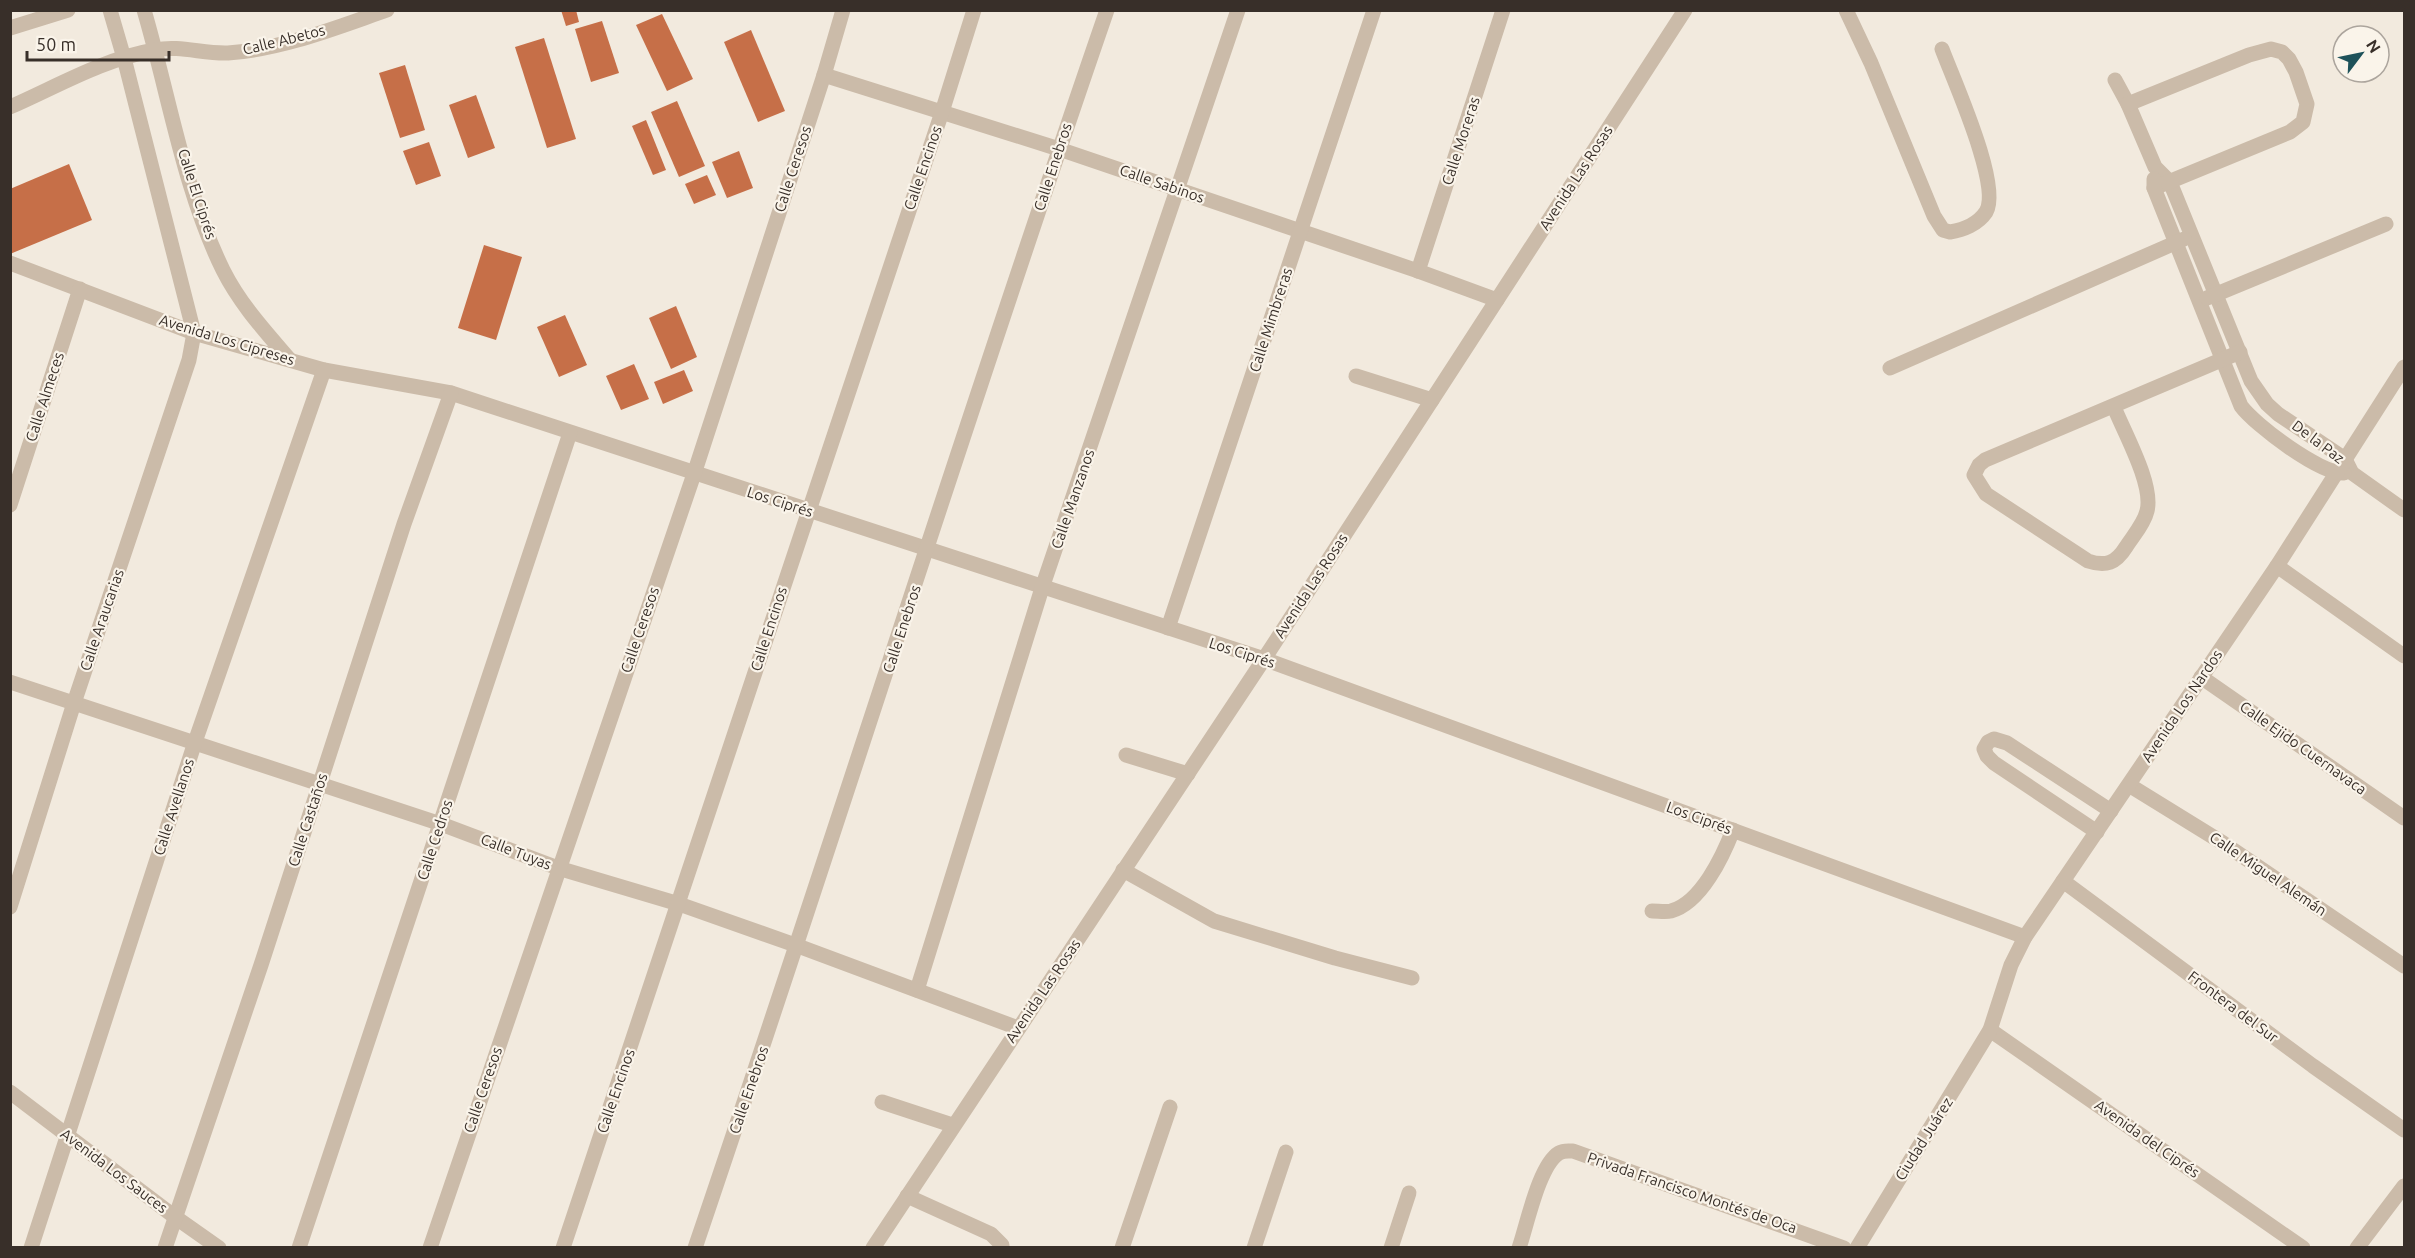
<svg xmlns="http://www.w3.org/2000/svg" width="2415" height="1258" font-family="Ubuntu,sans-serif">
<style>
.building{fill:#c66f48}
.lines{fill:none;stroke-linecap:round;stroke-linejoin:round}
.minor{stroke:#cbbba9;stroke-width:15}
.labels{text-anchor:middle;stroke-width:4.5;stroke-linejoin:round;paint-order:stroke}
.street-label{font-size:15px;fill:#382f29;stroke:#faf4ea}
</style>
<rect width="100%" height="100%" fill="#f2eade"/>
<!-- building -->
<g class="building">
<polygon points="561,10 576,10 579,22 566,26"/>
<polygon points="662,14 693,79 667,91 636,25"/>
<polygon points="602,21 619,73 591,82 575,29"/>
<polygon points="751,30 785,111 758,122 724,42"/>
<polygon points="544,38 576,139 547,148 515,47"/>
<polygon points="405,65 425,130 400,138 379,73"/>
<polygon points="476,95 495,148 468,158 449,105"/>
<polygon points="677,101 705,166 679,177 651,112"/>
<polygon points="646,120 666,170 653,175 632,126"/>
<polygon points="429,142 441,176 416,185 403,151"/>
<polygon points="739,151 753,188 727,198 712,162"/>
<polygon points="69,164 92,220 10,254 10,189"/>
<polygon points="707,175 716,195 694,204 685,184"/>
<polygon points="484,245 522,257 496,340 458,328"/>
<polygon points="676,306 697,357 671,369 649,318"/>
<polygon points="565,315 587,365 559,377 537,327"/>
<polygon points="634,364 649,399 621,410 606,376"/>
<polygon points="684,370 693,391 663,404 654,382"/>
</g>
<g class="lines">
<!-- minor -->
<g class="minor">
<path d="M144 10C169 95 184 191 223 270 240 304 265 331 289 359"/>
<path d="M1846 10 1871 63 1934 216 1943 230 1950 232C1963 230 1978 224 1986 212 2002 186 1953 79 1942 49"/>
<polyline points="10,28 68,10"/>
<polyline points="824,75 1059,149 1418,271 1497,300"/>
<polyline points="2115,80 2128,104 2155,167 2170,182 2251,381 2267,404 2278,414 2345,459 2352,473 2404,510"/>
<polyline points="2128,104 2249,55 2271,49 2282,52 2289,59 2296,72 2307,104 2303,122 2290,132 2154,188"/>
<path d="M10 107C58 86 103 59 155 50 180 45 203 54 228 53 283 49 335 28 387 10"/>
<path d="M2154 179V188L2241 406C2255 425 2320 474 2344 473"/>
<polyline points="10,263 194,333 324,370 451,393 1264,659 2025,937"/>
<polyline points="1418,271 1503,10"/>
<polyline points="2207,298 2386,224"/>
<polyline points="1890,368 2184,239"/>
<polyline points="1356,376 1432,400"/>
<path d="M2114 407C2124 432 2154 485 2147 511 2144 524 2133 536 2126 547 2116 563 2106 567 2088 561L1986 494 1974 475 1979 465 1985 460 2240 352"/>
<polyline points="10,505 80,289"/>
<polyline points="2277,566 2404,656"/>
<polyline points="1168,628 1374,10"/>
<polyline points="2201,677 2404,818"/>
<polyline points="10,682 441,824 558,868 679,904 798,946 1018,1028"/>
<polyline points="1126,755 1188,774"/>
<polyline points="2129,785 2223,843 2404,966"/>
<polyline points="2097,832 1994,763 1987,756 1984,749 1988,742 1994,739 2007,743 2111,811"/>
<polyline points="1123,870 1214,921 1335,958 1412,978"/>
<polyline points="2063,881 2313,1066 2404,1130"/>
<polyline points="10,907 74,703 189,360 194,333 124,58 110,10"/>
<path d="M1652 911C1658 911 1666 912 1671 911 1701 903 1723 856 1733 830"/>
<polyline points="917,990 1042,588 1238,10"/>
<polyline points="1990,1030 2303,1248"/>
<polyline points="10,1092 175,1217 219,1248"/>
<polyline points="882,1102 952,1125"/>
<polyline points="907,1196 991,1234 1002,1245 1002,1248"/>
<polyline points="31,1248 195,742 324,370"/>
<polyline points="165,1248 261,965 404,524 451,393"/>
<polyline points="299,1248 570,433"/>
<polyline points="430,1248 694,474 824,75 843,10"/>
<polyline points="563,1248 942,112 974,10"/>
<path d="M695 1248C835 836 965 421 1107 10"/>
<polyline points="873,1248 1264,659 1685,10"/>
<polyline points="1122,1248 1170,1107"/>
<polyline points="1254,1248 1286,1152"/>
<polyline points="1391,1248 1409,1193"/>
<path d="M1519 1248C1527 1225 1539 1165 1559 1153 1564 1150 1568 1151 1573 1151L1844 1248"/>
<polyline points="1857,1248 1990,1030 2011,965 2025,937 2277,566 2404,367"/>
<polyline points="2357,1248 2404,1186"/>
</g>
</g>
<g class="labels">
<!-- street labels -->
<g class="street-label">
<text transform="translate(284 40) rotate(-14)" y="5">Calle Abetos</text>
<text transform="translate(1461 141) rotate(-72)" y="5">Calle Moreras</text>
<text transform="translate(1053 167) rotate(-72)" y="5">Calle Enebros</text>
<text transform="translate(923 168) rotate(-71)" y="5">Calle Encinos</text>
<text transform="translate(793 169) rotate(-72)" y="5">Calle Ceresos</text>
<text transform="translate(1576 178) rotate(-57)" y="5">Avenida Las Rosas</text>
<text transform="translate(1162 184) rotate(19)" y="5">Calle Sabinos</text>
<text transform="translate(197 194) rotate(72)" y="5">Calle El Ciprés</text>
<text transform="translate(1271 320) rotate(-72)" y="5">Calle Mimbreras</text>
<text transform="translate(227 340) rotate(17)" y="5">Avenida Los Cipreses</text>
<text transform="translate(45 397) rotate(-72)" y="5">Calle Almeces</text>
<text transform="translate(2318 442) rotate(37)" y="5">De la Paz</text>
<text transform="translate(1073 499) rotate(-71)" y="5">Calle Manzanos</text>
<text transform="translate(780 502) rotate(18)" y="5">Los Ciprés</text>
<text transform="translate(1311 586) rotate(-57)" y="5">Avenida Las Rosas</text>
<text transform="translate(102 620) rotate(-71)" y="5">Calle Araucarias</text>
<text transform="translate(769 629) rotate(-72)" y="5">Calle Encinos</text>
<text transform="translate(902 629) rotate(-72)" y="5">Calle Enebros</text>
<text transform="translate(640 630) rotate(-71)" y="5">Calle Ceresos</text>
<text transform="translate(1242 653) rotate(18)" y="5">Los Ciprés</text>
<text transform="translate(2182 706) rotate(-56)" y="5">Avenida Los Nardos</text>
<text transform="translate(2303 748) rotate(35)" y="5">Calle Ejido Cuernavaca</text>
<text transform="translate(174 807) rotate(-72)" y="5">Calle Avellanos</text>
<text transform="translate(1699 818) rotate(20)" y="5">Los Ciprés</text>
<text transform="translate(308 820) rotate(-72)" y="5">Calle Castaños</text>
<text transform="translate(435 840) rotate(-72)" y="5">Calle Cedros</text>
<text transform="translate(516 852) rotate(21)" y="5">Calle Tuyas</text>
<text transform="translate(2268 874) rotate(34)" y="5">Calle Miguel Alemán</text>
<text transform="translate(1043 991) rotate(-56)" y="5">Avenida Las Rosas</text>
<text transform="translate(2233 1007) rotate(37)" y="5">Frontera del Sur</text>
<text transform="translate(483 1090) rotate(-71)" y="5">Calle Ceresos</text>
<text transform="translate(749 1090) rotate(-71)" y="5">Calle Enebros</text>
<text transform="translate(616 1091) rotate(-71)" y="5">Calle Encinos</text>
<text transform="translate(1924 1139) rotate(-58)" y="5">Ciudad Juárez</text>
<text transform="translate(2147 1139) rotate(35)" y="5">Avenida del Ciprés</text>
<text transform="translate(114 1171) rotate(37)" y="5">Avenida Los Sauces</text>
<text transform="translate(1692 1193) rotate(19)" y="5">Privada Francisco Montés de Oca</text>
</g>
</g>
<!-- border -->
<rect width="2415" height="1258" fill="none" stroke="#382f29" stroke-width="24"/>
<!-- north arrow -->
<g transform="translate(2361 54) rotate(58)"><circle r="28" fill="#faf4ea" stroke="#aca59d" stroke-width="1.5"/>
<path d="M0-4.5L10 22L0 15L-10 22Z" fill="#1e525a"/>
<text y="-9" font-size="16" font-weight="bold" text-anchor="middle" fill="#382f29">N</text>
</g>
<!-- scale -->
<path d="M27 51v9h142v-9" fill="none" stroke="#382f29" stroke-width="3"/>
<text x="36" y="51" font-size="18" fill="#382f29" stroke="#faf4ea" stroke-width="4.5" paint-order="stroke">50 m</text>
</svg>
